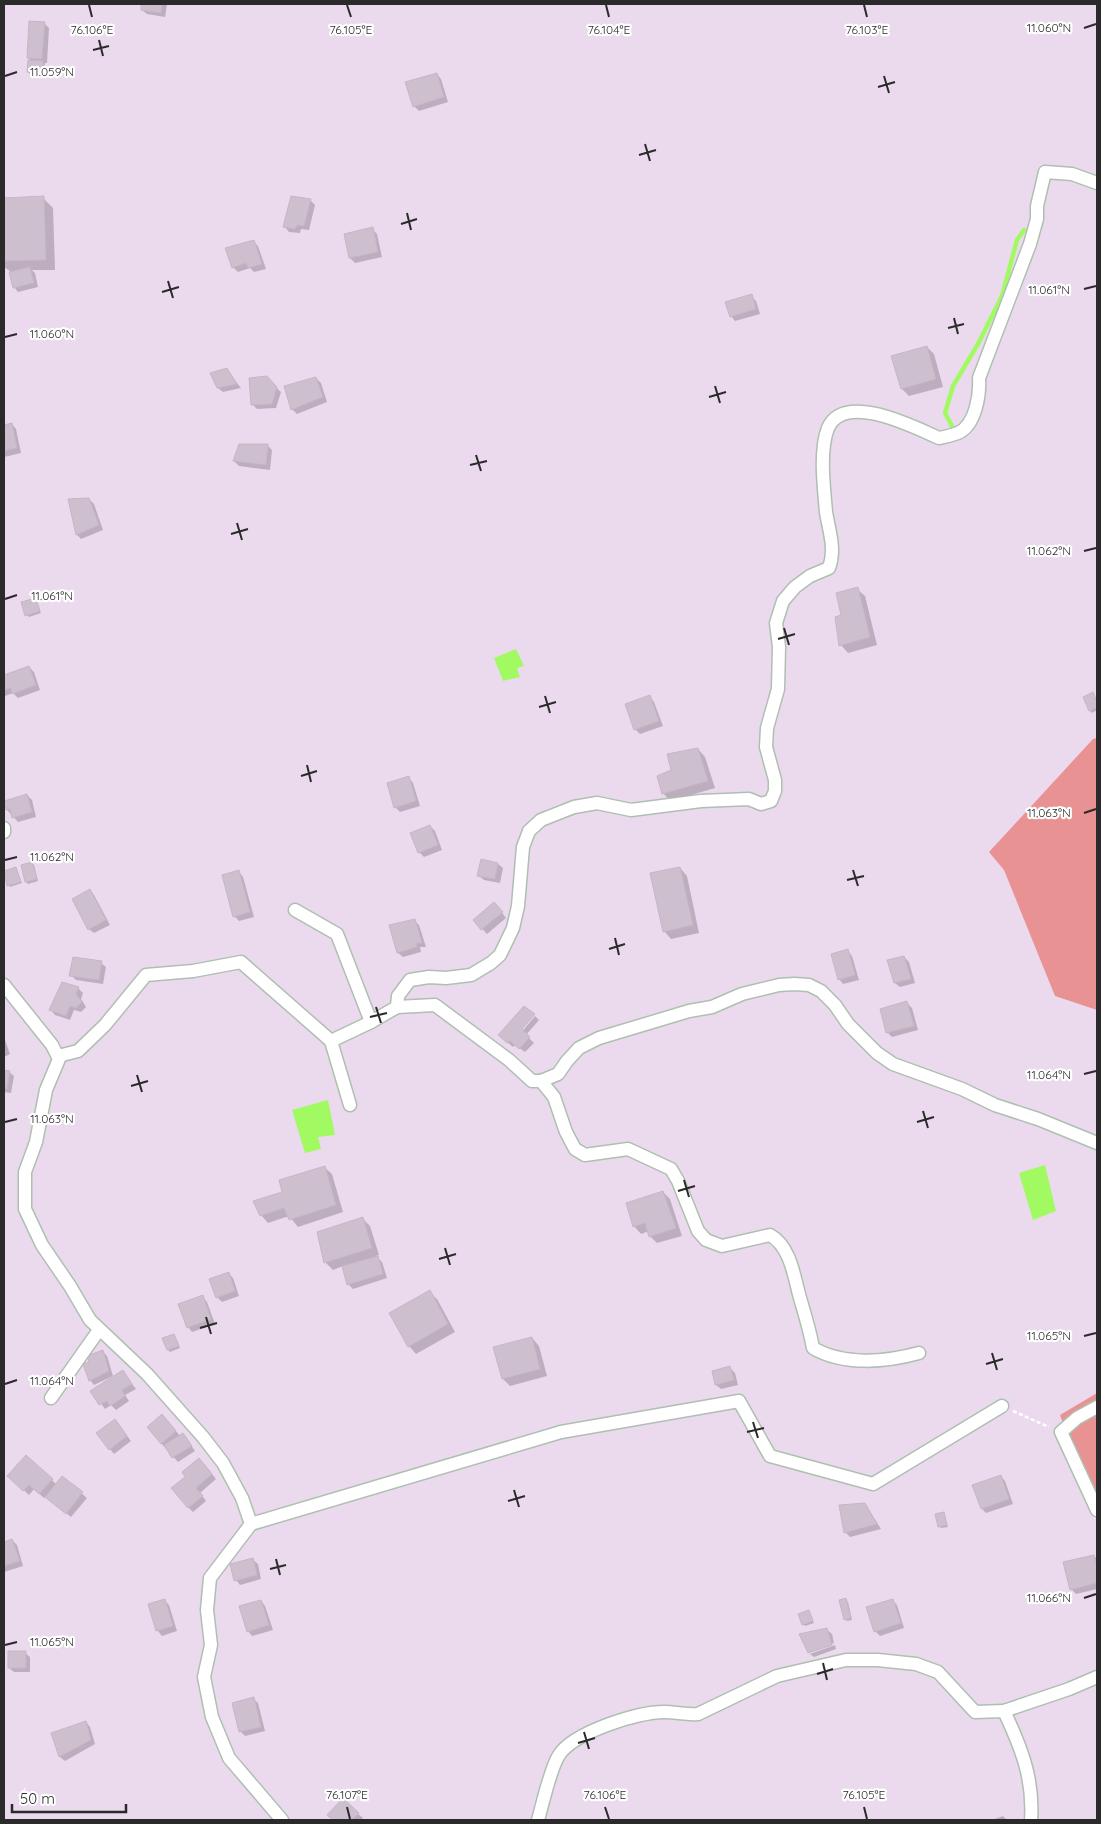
<svg xmlns="http://www.w3.org/2000/svg" width="1101" height="1824" font-family="Quicksand,sans-serif">
<style>
.grass{fill:#e99294}
.water{fill:#a2fa63}
.shadow{fill:#0003}
.lines{fill:none;stroke-linecap:round;stroke-linejoin:round}
.stream{stroke:#a2fa63;stroke-width:4.5}
.building{fill:#cebfcf;stroke:#c8b4c9}
.street-casing{stroke:#afbfb0;stroke-width:15}
.path{stroke:#fff;stroke-width:2.5;stroke-dasharray:4 2.5;stroke-linecap:butt}
.street{stroke:#fff;stroke-width:12}
.ticks{fill:none;stroke:#2a2a2a;stroke-width:2}
.ticks-label{font-size:12px;text-anchor:middle;fill:#2a2a2a;stroke:#fff;stroke-width:4.5;stroke-linejoin:round;paint-order:stroke}
</style>
<rect width="100%" height="100%" fill="#ebdaee"/>
<!-- grass -->
<g class="grass">
<polygon points="1097,738 1097,1010 1055,996 1004,870 989,852 1093,739"/>
<polygon points="1097,1393 1097,1519 1060,1415"/>
</g>
<!-- water -->
<g class="water">
<polygon points="516,649 524,666 517,668 520,677 503,681 494,658"/>
<polygon points="328,1100 335,1135 318,1137 321,1149 305,1153 292,1110"/>
<polygon points="1045,1165 1056,1211 1033,1220 1019,1173"/>
</g>
<!-- shadow -->
<g class="shadow">
<polygon points="143,4 167,4 165,17 147,14 142,10"/>
<polygon points="44,23 49,28 47,63 45,63 44,75 30,74 28,72 31,61 28,58"/>
<polygon points="437,74 441,79 448,102 419,111 414,106"/>
<polygon points="43,198 53,208 55,270 32,270 35,273 38,287 18,292 14,287 10,271 4,267 4,199"/>
<polygon points="292,198 311,201 315,205 309,230 301,229 300,233 289,232 285,227"/>
<polygon points="372,229 377,234 382,257 355,263 350,258 345,235"/>
<polygon points="253,241 258,246 266,269 254,272 250,268 238,272 233,267"/>
<polygon points="751,296 756,301 760,314 735,321 731,316"/>
<polygon points="927,347 934,354 943,387 909,396 902,389"/>
<polygon points="227,370 231,375 241,388 223,392 218,388"/>
<polygon points="266,378 281,392 276,408 257,409 252,404"/>
<polygon points="316,378 321,383 327,402 297,414 292,409"/>
<polygon points="12,424 16,429 21,453 4,457 4,426"/>
<polygon points="268,446 272,450 270,470 239,466 234,461"/>
<polygon points="89,499 94,504 103,530 81,539 77,535 69,501"/>
<polygon points="857,589 865,596 877,645 848,653 841,645 842,616"/>
<polygon points="35,599 41,613 29,617 27,615"/>
<polygon points="29,667 34,672 40,690 18,698 13,693 5,696 4,676"/>
<polygon points="1093,694 1097,702 1097,710 1092,713 1090,711"/>
<polygon points="650,697 654,702 663,726 640,734 635,729"/>
<polygon points="698,749 705,757 715,788 670,801 663,793 673,771"/>
<polygon points="409,778 413,783 420,806 400,812 395,807"/>
<polygon points="27,795 32,800 36,817 18,822 7,810 4,802"/>
<polygon points="430,826 435,831 442,850 424,857 419,852"/>
<polygon points="32,863 34,865 38,881 28,884 26,882"/>
<polygon points="498,864 503,868 500,883 484,880 479,876"/>
<polygon points="680,868 687,876 699,933 671,939 664,931"/>
<polygon points="16,869 22,883 10,887 4,872"/>
<polygon points="239,872 243,877 254,917 239,921 234,916"/>
<polygon points="90,890 94,895 110,925 94,933 89,929"/>
<polygon points="499,909 506,918 487,934 475,921"/>
<polygon points="414,920 419,925 426,947 420,947 421,952 403,957 398,953 391,926"/>
<polygon points="848,951 852,956 859,980 843,984 839,979"/>
<polygon points="904,957 909,962 915,983 900,987 895,983"/>
<polygon points="101,963 106,967 103,984 76,980 71,975"/>
<polygon points="63,984 79,989 83,993 81,999 86,1007 81,1012 74,1010 70,1020 55,1015 51,1010"/>
<polygon points="907,1003 912,1008 918,1030 892,1037 887,1032"/>
<polygon points="535,1016 539,1020 526,1035 534,1043 525,1052 515,1045 513,1047 499,1035 517,1033 519,1035"/>
<polygon points="4,1037 10,1054 4,1057"/>
<polygon points="4,1071 9,1072 14,1076 11,1093 4,1092"/>
<polygon points="324,1167 332,1174 343,1212 298,1227 289,1216 268,1223 261,1215 284,1193"/>
<polygon points="663,1192 670,1199 682,1236 657,1243 650,1236 649,1231 641,1234 634,1226"/>
<polygon points="363,1219 370,1226 379,1255 376,1256 382,1262 387,1278 353,1289 348,1284 343,1266 333,1270 325,1262"/>
<polygon points="229,1274 233,1278 239,1296 222,1302 217,1297"/>
<polygon points="429,1292 437,1299 455,1332 416,1354 409,1346"/>
<polygon points="202,1297 207,1302 215,1324 192,1332 188,1327"/>
<polygon points="174,1335 180,1348 170,1352 168,1350"/>
<polygon points="532,1338 539,1346 547,1376 510,1386 503,1379"/>
<polygon points="102,1351 107,1356 113,1376 94,1385 90,1380 91,1363"/>
<polygon points="730,1368 735,1373 738,1385 721,1389 716,1385"/>
<polygon points="123,1372 136,1389 125,1395 129,1401 116,1410 111,1405 105,1409 92,1391"/>
<polygon points="167,1420 180,1436 183,1434 187,1439 195,1451 178,1462 161,1443"/>
<polygon points="119,1425 131,1441 114,1454 110,1449"/>
<polygon points="27,1456 57,1485 63,1478 87,1498 71,1517 46,1496 44,1498 34,1489 29,1495 9,1476"/>
<polygon points="204,1464 216,1479 200,1493 206,1501 193,1512 188,1507"/>
<polygon points="1000,1476 1005,1481 1013,1504 986,1513 982,1509"/>
<polygon points="864,1505 869,1510 881,1529 850,1537 846,1533 840,1506"/>
<polygon points="944,1514 948,1527 941,1528 939,1526"/>
<polygon points="12,1540 17,1545 23,1566 4,1572 4,1543"/>
<polygon points="1094,1556 1097,1559 1097,1589 1076,1594 1071,1589"/>
<polygon points="253,1560 258,1564 261,1579 240,1585 236,1580"/>
<polygon points="164,1600 169,1605 177,1631 162,1636 158,1631 150,1605"/>
<polygon points="846,1600 848,1602 852,1620 847,1621 845,1619"/>
<polygon points="892,1600 897,1605 904,1628 880,1636 875,1631"/>
<polygon points="261,1601 265,1606 273,1630 252,1636 248,1631"/>
<polygon points="809,1611 814,1623 805,1626 803,1624"/>
<polygon points="827,1630 832,1634 834,1643 809,1651"/>
<polygon points="835,1645 836,1649 814,1657 810,1654"/>
<polygon points="25,1653 30,1657 30,1672 14,1672 9,1668"/>
<polygon points="253,1699 258,1703 265,1731 245,1736 240,1731"/>
<polygon points="86,1722 90,1727 95,1744 65,1761 60,1757 53,1734"/>
<polygon points="358,1814 363,1818 361,1820 334,1820 329,1815"/>
<polygon points="1003,1816 1007,1820 992,1820"/>
</g>
<g class="lines">
<!-- stream -->
<polyline class="stream" points="953,428 945,413 953,386 978,344 1002,296 1017,240 1024,230"/>
</g>
<!-- building -->
<g class="building">
<polygon points="141,4 162,4 161,13 141,10"/>
<polygon points="29,21 45,22 42,59 27,58"/>
<polygon points="28,60 43,61 43,73 27,72"/>
<polygon points="437,73 444,97 413,107 405,82"/>
<polygon points="44,196 46,260 4,261 4,198"/>
<polygon points="291,196 311,199 304,226 297,225 295,229 283,227"/>
<polygon points="373,227 378,252 349,258 344,234"/>
<polygon points="254,240 262,264 248,268 246,263 232,268 225,248"/>
<polygon points="30,267 34,283 13,288 9,272"/>
<polygon points="752,294 756,309 730,317 725,302"/>
<polygon points="927,346 936,379 901,389 891,356"/>
<polygon points="227,368 237,384 217,388 210,373"/>
<polygon points="267,376 277,387 272,404 251,405 249,378"/>
<polygon points="316,377 323,397 291,410 284,386"/>
<polygon points="12,423 17,448 4,451 4,425"/>
<polygon points="239,444 268,444 266,465 233,461"/>
<polygon points="89,498 99,525 76,535 68,499"/>
<polygon points="858,587 870,637 839,646 835,617 841,615 836,593"/>
<polygon points="36,598 40,611 25,616 21,602"/>
<polygon points="29,666 36,685 12,694 11,688 4,690 4,675"/>
<polygon points="1093,692 1097,702 1097,708 1089,711 1083,697"/>
<polygon points="650,695 659,721 634,730 625,704"/>
<polygon points="698,748 708,781 662,794 657,776 671,770 667,754"/>
<polygon points="409,776 416,801 394,808 387,783"/>
<polygon points="27,794 32,812 12,818 10,809 6,810 4,801"/>
<polygon points="430,825 438,845 418,853 410,833"/>
<polygon points="481,859 498,863 495,879 477,876"/>
<polygon points="32,862 37,879 25,882 21,865"/>
<polygon points="16,867 21,882 7,886 4,871"/>
<polygon points="680,867 693,925 663,932 650,873"/>
<polygon points="239,870 250,912 233,917 222,875"/>
<polygon points="90,889 106,920 88,930 72,899"/>
<polygon points="494,902 503,912 481,930 473,920"/>
<polygon points="415,919 422,943 416,943 417,947 397,953 389,925"/>
<polygon points="848,949 855,975 838,980 831,954"/>
<polygon points="904,956 911,979 894,983 887,960"/>
<polygon points="73,957 102,961 99,980 69,976"/>
<polygon points="62,982 79,987 76,994 82,1002 76,1008 70,1006 66,1016 49,1010"/>
<polygon points="907,1001 914,1026 886,1033 880,1009"/>
<polygon points="524,1006 535,1014 522,1029 530,1037 519,1049 510,1041 507,1043 498,1035"/>
<polygon points="4,1070 10,1071 7,1089 4,1088"/>
<polygon points="325,1166 336,1205 289,1220 284,1208 260,1216 253,1201 282,1192 279,1180"/>
<polygon points="663,1191 676,1228 649,1237 645,1223 633,1227 626,1203"/>
<polygon points="363,1217 372,1248 324,1263 317,1232"/>
<polygon points="378,1256 383,1274 347,1285 342,1266"/>
<polygon points="229,1272 235,1291 216,1298 209,1279"/>
<polygon points="430,1290 448,1324 408,1347 389,1313"/>
<polygon points="203,1295 211,1319 187,1328 178,1304"/>
<polygon points="174,1334 179,1346 167,1350 162,1338"/>
<polygon points="532,1337 540,1369 502,1379 493,1347"/>
<polygon points="103,1350 109,1371 89,1381 83,1364 89,1362 87,1356"/>
<polygon points="730,1366 734,1380 715,1385 712,1371"/>
<polygon points="123,1370 132,1384 122,1390 125,1396 110,1406 107,1401 99,1405 90,1391"/>
<polygon points="162,1414 176,1431 161,1444 147,1427"/>
<polygon points="115,1419 127,1436 109,1450 96,1433"/>
<polygon points="183,1433 192,1446 172,1458 164,1445"/>
<polygon points="26,1455 53,1479 39,1494 29,1485 23,1491 7,1476"/>
<polygon points="199,1458 212,1474 196,1488 203,1496 188,1508 171,1488 185,1477 182,1472"/>
<polygon points="1001,1475 1009,1499 981,1509 972,1485"/>
<polygon points="62,1476 83,1492 66,1514 45,1497"/>
<polygon points="865,1503 877,1524 844,1533 839,1505"/>
<polygon points="944,1512 947,1525 938,1527 935,1514"/>
<polygon points="12,1539 20,1561 4,1566 4,1542"/>
<polygon points="1094,1555 1097,1566 1097,1583 1070,1590 1063,1562"/>
<polygon points="253,1558 257,1575 234,1581 230,1564"/>
<polygon points="846,1598 851,1618 844,1620 839,1600"/>
<polygon points="165,1599 173,1626 156,1631 148,1604"/>
<polygon points="893,1599 901,1623 874,1632 866,1607"/>
<polygon points="261,1600 269,1625 247,1632 239,1606"/>
<polygon points="809,1610 813,1621 802,1625 798,1614"/>
<polygon points="827,1628 832,1645 808,1653 799,1634"/>
<rect x="8" y="1651" width="18" height="17"/>
<polygon points="254,1697 261,1727 239,1732 232,1703"/>
<polygon points="86,1721 91,1740 59,1757 51,1733"/>
<polygon points="343,1798 359,1813 352,1820 333,1820 327,1815"/>
</g>
<g class="lines">
<defs>
<g id="street">
<polyline points="4,828 4,832"/>
<polyline points="295,910 337,934 371,1022 331,1041 350,1105"/>
<polyline points="4,985 52,1045 59,1059 46,1090 36,1142 25,1172 25,1209 42,1245 70,1286 90,1320 147,1374 203,1437 223,1463 242,1498 251,1524 210,1578 207,1610 211,1645 204,1677 212,1717 229,1758 282,1820"/>
<path d="M397 1007 398 996 410 980 429 977 446 978 471 975 491 963 500 955 513 928 518 906 523 847 529 831 541 820 574 807 597 803 631 810 701 801 749 799 761 804 771 801 775 791V780L766 747 767 728 778 689 779 647 776 623 783 601 795 587 810 576 829 568C836 549 829 531 826 512 824 488 819 451 828 428 844 391 914 427 939 438 945 437 952 435 958 433 976 425 980 394 979 378L1030 244 1037 219V206L1045 172 1072 174 1097 183"/>
<polyline points="371,1022 397,1007 435,1005 509,1060 532,1081 541,1081 558,1074 567,1061 579,1048 599,1038 689,1011 712,1007 742,994 779,985 794,984 809,985 821,991 835,1005 848,1024 877,1053 893,1064 962,1089 995,1105 1038,1119 1097,1143"/>
<polyline points="58,1056 78,1051 105,1025 146,975 193,971 241,962 331,1041"/>
<path d="M541 1081 554 1097 566 1132 575 1149 585 1155 628 1149 671 1169 678 1181 698 1231 706 1240 722 1246 770 1235C791 1247 794 1277 800 1298 805 1315 810 1331 813 1348 844 1366 886 1362 919 1353"/>
<polyline points="51,1398 99,1330"/>
<polyline points="1097,1407 1077,1418 1061,1432 1097,1510"/>
<polyline points="251,1524 561,1432 739,1401 770,1456 873,1484 1002,1406"/>
<polyline points="1004,1711 1069,1689 1097,1677"/>
<path d="M538 1820C543 1803 550 1769 559 1755 574 1732 638 1712 664 1712 676 1712 686 1715 698 1714L777 1676 846 1660H878L916 1664 938 1672 975 1712 1004 1711C1021 1747 1034 1779 1031 1820"/>
</g>
</defs>
<!-- street casing -->
<use href="#street" class="street-casing"/>
<!-- path -->
<polyline class="path" points="1013,1411 1049,1427"/>
<!-- street -->
<use href="#street" class="street"/>
</g>
<!-- ticks -->
<path class="ticks" d="M89 5 92 17M347 5 351 17M606 5 609 17M864 5 867 17M1084 28 1096 24M99 40 103 56M93 50 109 46M5 76 17 72M884 76 889 93M878 87 895 82M645 144 650 161M639 155 656 150M407 213 411 230M401 224 417 219M168 281 173 298M1084 289 1096 286M162 292 179 287M954 318 958 334M948 328 964 324M5 337 17 334M715 386 720 403M709 397 726 392M476 455 481 471M470 465 487 461M237 523 242 540M231 534 248 529M1084 551 1096 548M5 599 17 595M784 628 789 645M778 639 795 634M545 696 550 713M539 707 556 702M307 765 311 782M301 776 317 771M1084 813 1096 809M5 860 17 857M853 870 858 886M847 880 864 876M615 938 619 955M609 949 625 944M376 1007 381 1023M370 1017 387 1013M1084 1074 1096 1071M137 1075 142 1092M131 1086 148 1081M923 1111 928 1128M5 1122 17 1119M917 1122 934 1117M684 1180 689 1197M678 1191 695 1186M445 1248 450 1265M439 1259 456 1254M206 1317 211 1334M200 1328 217 1323M1084 1336 1096 1333M992 1353 997 1370M986 1364 1003 1359M5 1384 17 1380M753 1422 758 1438M747 1432 764 1428M514 1490 519 1507M508 1501 525 1496M276 1559 280 1575M270 1569 286 1565M1084 1598 1096 1594M5 1645 17 1642M823 1663 827 1680M817 1674 833 1669M584 1732 589 1749M578 1743 595 1738M347 1807 350 1819M605 1807 609 1819M864 1807 867 1819"/>
<g class="ticks-label">
<text x="1049" y="32">11.060°N</text>
<text x="92" y="34">76.106°E</text>
<text x="351" y="34">76.105°E</text>
<text x="609" y="34">76.104°E</text>
<text x="867" y="34">76.103°E</text>
<text x="52" y="76">11.059°N</text>
<text x="1049" y="294">11.061°N</text>
<text x="52" y="338">11.060°N</text>
<text x="1049" y="555">11.062°N</text>
<text x="52" y="600">11.061°N</text>
<text x="1049" y="817">11.063°N</text>
<text x="52" y="861">11.062°N</text>
<text x="1049" y="1079">11.064°N</text>
<text x="52" y="1123">11.063°N</text>
<text x="1049" y="1340">11.065°N</text>
<text x="52" y="1385">11.064°N</text>
<text x="1049" y="1602">11.066°N</text>
<text x="52" y="1646">11.065°N</text>
<text x="347" y="1799">76.107°E</text>
<text x="605" y="1799">76.106°E</text>
<text x="864" y="1799">76.105°E</text>
</g>
<!-- border -->
<rect width="1101" height="1824" fill="none" stroke="#2a2a2a" stroke-width="10"/>
<!-- scale -->
<path d="M12 1804v8h114v-8" fill="none" stroke="#2a2a2a" stroke-width="2.5"/>
<text x="20" y="1804" font-size="15" fill="#2a2a2a" stroke="#ffffff" stroke-width="4" paint-order="stroke">50 m</text>
</svg>
